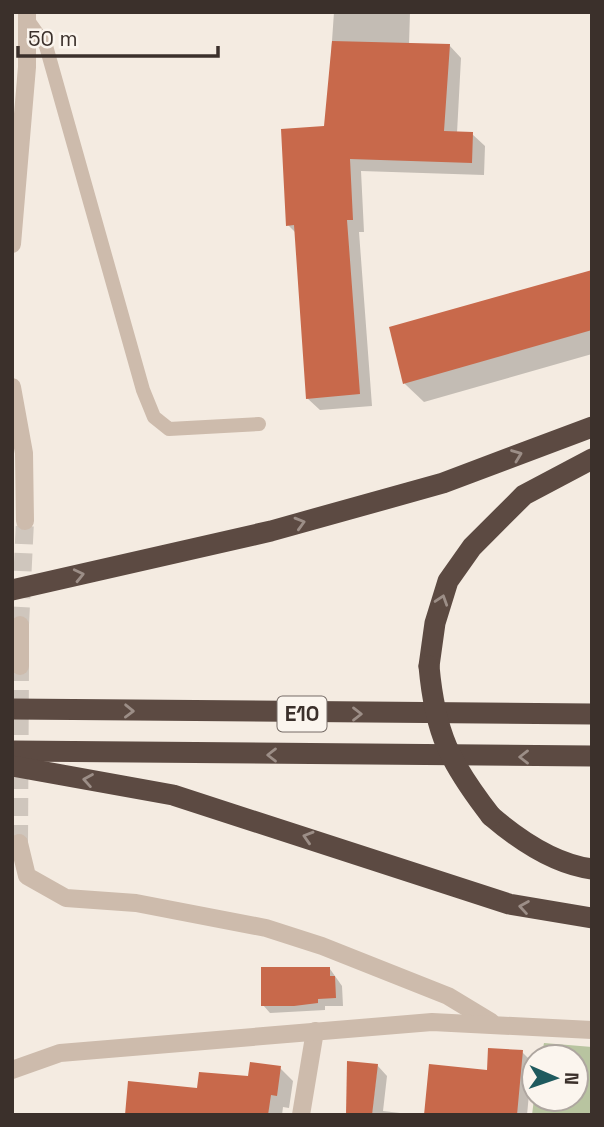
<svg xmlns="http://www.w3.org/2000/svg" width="604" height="1127" font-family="'Space Grotesk',sans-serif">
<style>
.green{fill:#b8c4a0}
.shadow{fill:#0003}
.building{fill:#c8694b}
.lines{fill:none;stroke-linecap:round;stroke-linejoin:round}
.minor-tunnel{stroke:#cfc6bd;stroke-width:18;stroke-dasharray:18 9;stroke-linecap:butt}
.service{stroke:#cdbbac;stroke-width:14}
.minor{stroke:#cdbbac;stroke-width:18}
.tertiary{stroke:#cdbbac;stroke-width:18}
.motorway{stroke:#5c4a42;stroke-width:21}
.motorway-bridge{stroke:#5c4a42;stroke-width:21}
.oneway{stroke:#9c8e87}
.labels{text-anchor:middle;stroke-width:6;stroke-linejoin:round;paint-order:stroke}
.shield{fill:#fbf5ee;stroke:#756b66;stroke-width:2}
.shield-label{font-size:21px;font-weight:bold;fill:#3b302b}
</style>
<rect width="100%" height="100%" fill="#f4ebe1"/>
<!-- green -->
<polygon class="green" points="544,1043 592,1047 592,1115 532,1115 534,1099 576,1099 576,1057 541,1057"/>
<!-- shadow -->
<g class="shadow">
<polygon points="334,12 410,12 409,44 449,45 461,58 457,133 472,134 485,146 484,175 361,171 364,232 359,232 372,406 320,410 307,398 296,233 288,225 326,128"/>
<polygon points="592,272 592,354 424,402 405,384 391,328"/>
<polygon points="330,969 342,986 343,1006 325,1006 325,1010 270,1013 263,1005"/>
<polygon points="522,1052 532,1062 527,1115 426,1115"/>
<polygon points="377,1065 387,1076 383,1111 417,1115 348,1115"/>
<polygon points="280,1068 293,1081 289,1108 283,1107 282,1115 127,1115 199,1090"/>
</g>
<!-- building -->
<g class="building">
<polygon points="332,41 450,44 444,131 473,132 472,163 350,159 353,220 347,220 360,394 306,399 294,225 286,226 281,129 324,126"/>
<polygon points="592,270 592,330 403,384 389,327"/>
<polygon points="261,967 330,967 330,976 335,976 336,998 318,999 318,1003 294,1006 261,1006"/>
<polygon points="488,1048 523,1050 517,1115 424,1115 429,1064 487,1070"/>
<polygon points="347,1061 378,1064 372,1115 346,1115"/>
<polygon points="250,1062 281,1066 277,1096 271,1095 268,1115 125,1115 128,1081 197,1088 199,1072 248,1076"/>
</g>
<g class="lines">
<!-- minor-tunnel -->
<g class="minor-tunnel">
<polyline points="20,625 25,521"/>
<polyline points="19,843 20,666"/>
</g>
<!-- service -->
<polyline class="service" points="27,19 46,46 143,390 154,417 169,429 259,424"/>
<!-- minor -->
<g class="minor">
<polyline points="12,244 27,67 27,12"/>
<polyline points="12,387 24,453 25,521"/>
<polyline points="20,666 20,625"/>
<polyline points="19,843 27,876 66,898 136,903 266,928 322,946 448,996 491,1022"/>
<polyline points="301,1115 315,1031"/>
</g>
<!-- tertiary -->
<polyline class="tertiary" points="12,1070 60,1053 432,1022 592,1030"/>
<!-- motorway -->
<g class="motorway">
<polyline points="12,590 271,531 443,483 592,427"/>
<polyline points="429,666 435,623 448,581 472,547 524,495 592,459"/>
<polyline points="12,709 592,714"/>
<polyline points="12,751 592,756"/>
<polyline points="12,766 173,795 509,904 592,918"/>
<path d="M491 816C519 840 554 864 592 869"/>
</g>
<!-- motorway-bridge -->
<path class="motorway-bridge" d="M429 666C435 734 450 763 491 816"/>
</g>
<!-- one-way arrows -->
<defs><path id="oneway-chevron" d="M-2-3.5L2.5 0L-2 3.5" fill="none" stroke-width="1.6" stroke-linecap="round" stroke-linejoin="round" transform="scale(1.75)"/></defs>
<g class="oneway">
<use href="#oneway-chevron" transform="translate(517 455) rotate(-21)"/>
<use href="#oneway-chevron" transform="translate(300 523) rotate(-16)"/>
<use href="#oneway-chevron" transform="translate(79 575) rotate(-13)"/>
<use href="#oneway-chevron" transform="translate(442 600) rotate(-72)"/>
<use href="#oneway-chevron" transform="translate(129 711) rotate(1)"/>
<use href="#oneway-chevron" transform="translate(357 714)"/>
<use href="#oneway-chevron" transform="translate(272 755) rotate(-180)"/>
<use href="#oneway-chevron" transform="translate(524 757) rotate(-180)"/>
<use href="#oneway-chevron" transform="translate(88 780) rotate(-170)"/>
<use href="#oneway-chevron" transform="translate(308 837) rotate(-163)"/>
<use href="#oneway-chevron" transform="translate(524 907) rotate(-171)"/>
</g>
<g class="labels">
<!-- shield labels -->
<rect class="shield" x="277.5" y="696.5" width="49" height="35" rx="5"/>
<g class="shield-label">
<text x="302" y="721">E10</text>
</g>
</g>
<!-- border -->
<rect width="604" height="1127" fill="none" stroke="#3b302b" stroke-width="28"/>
<!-- north arrow -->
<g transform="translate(555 1078) rotate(92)"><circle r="33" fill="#fbf5ee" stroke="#aea6a0" stroke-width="2"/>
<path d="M0-5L12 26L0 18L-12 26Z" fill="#1f5a5e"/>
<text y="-10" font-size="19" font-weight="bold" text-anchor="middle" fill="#3b302b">N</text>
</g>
<!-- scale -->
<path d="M18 46v10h200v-10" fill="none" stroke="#3b302b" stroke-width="3.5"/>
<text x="28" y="46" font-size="21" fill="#3b302b" stroke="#fbf5ee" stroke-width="5" paint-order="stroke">50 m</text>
</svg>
